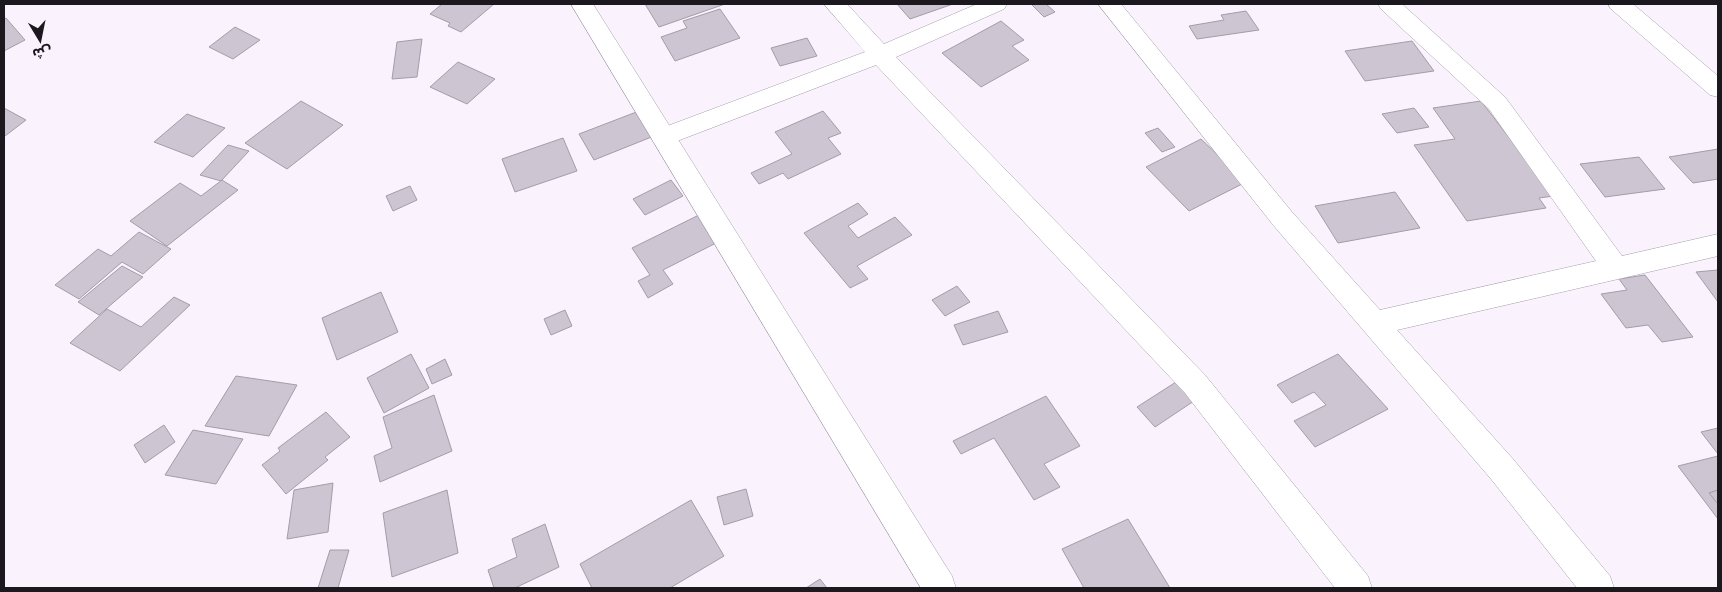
<svg xmlns="http://www.w3.org/2000/svg" width="1722" height="592" font-family="Signika,'Noto Sans Arabic',sans-serif">
<style>
.building{fill:#cdc5d2;stroke:#a49ca9}
.lines{fill:none;stroke-linecap:round;stroke-linejoin:round}
.minor-casing{stroke:#a59eaa;stroke-width:1}
.tertiary-casing{stroke:#a59eaa;stroke-width:1}
.minor{fill:#fff;fill-rule:evenodd}
.tertiary{fill:#fff;fill-rule:evenodd}
</style>
<rect width="100%" height="100%" fill="#faf3fe"/>
<!-- building -->
<g class="building">
<polygon points="442,4 494,4 461,32 448,26 450,23 430,14"/>
<polygon points="645,4 725,4 659,27"/>
<polygon points="897,4 953,4 910,19"/>
<polygon points="1031,4 1046,4 1055,12 1044,17"/>
<polygon points="720,9 740,38 675,61 661,37 687,28 683,21"/>
<polygon points="1246,11 1259,30 1197,39 1189,26 1224,20 1221,15"/>
<polygon points="6,18 25,40 4,51 4,19"/>
<polygon points="1001,21 1024,40 1012,46 1029,60 981,87 942,53"/>
<polygon points="235,27 260,40 233,59 209,47"/>
<polygon points="807,38 817,56 780,66 771,48"/>
<polygon points="422,39 417,77 392,79 397,42"/>
<polygon points="1412,41 1434,71 1365,81 1345,51"/>
<polygon points="458,62 495,79 467,104 430,87"/>
<polygon points="301,101 343,125 287,169 245,143"/>
<polygon points="1481,101 1554,196 1539,198 1546,208 1467,221 1414,145 1455,139 1433,108"/>
<polygon points="4,108 26,120 5,136 4,135"/>
<polygon points="1414,108 1429,127 1397,133 1382,114"/>
<polygon points="639,111 654,136 594,160 579,134"/>
<polygon points="823,111 841,133 828,138 841,154 788,179 783,173 759,184 751,173 792,154 775,132"/>
<polygon points="187,114 225,128 193,157 154,142"/>
<polygon points="1158,128 1175,147 1162,152 1145,133"/>
<polygon points="563,138 577,171 515,192 502,159"/>
<polygon points="1201,139 1246,182 1189,211 1146,167"/>
<polygon points="228,145 249,151 221,181 200,175"/>
<polygon points="1718,149 1718,179 1693,183 1669,157"/>
<polygon points="1639,157 1665,189 1605,197 1580,164"/>
<polygon points="222,180 238,190 167,246 130,221 180,183 201,196"/>
<polygon points="671,180 683,196 645,215 633,199"/>
<polygon points="410,186 417,200 393,211 386,196"/>
<polygon points="1395,192 1420,228 1338,243 1315,206"/>
<polygon points="858,203 868,214 848,226 858,238 895,217 912,235 857,266 868,279 850,288 804,233"/>
<polygon points="703,213 722,240 663,270 673,284 648,298 638,281 650,275 632,248"/>
<polygon points="139,232 171,249 143,274 122,262 79,299 55,285 98,249 111,256"/>
<polygon points="122,266 143,277 99,315 78,302"/>
<polygon points="1718,270 1718,302 1696,272"/>
<polygon points="1645,275 1693,337 1662,342 1648,325 1626,328 1601,294 1627,290 1619,279"/>
<polygon points="957,286 970,302 945,316 932,300"/>
<polygon points="381,292 398,332 337,360 322,318"/>
<polygon points="174,297 190,305 120,371 70,343 107,309 141,327"/>
<polygon points="565,310 572,326 551,335 544,319"/>
<polygon points="998,311 1008,332 963,345 954,325"/>
<polygon points="411,354 429,388 384,413 367,378"/>
<polygon points="1338,354 1388,409 1315,447 1294,421 1326,405 1314,392 1292,403 1277,385"/>
<polygon points="445,359 452,375 432,384 426,369"/>
<polygon points="236,376 297,385 269,436 205,426"/>
<polygon points="1176,382 1194,401 1155,427 1137,407"/>
<polygon points="434,395 452,451 380,482 374,456 392,448 383,417"/>
<polygon points="1046,396 1080,446 1044,464 1060,487 1034,500 994,438 961,454 953,441"/>
<polygon points="326,412 350,437 325,457 328,460 286,494 262,465 280,451 278,448"/>
<polygon points="164,425 175,442 145,463 134,445"/>
<polygon points="1718,428 1718,454 1701,432"/>
<polygon points="193,430 243,439 216,484 165,475"/>
<polygon points="1718,456 1718,519 1678,466"/>
<polygon points="333,483 328,532 287,539 294,490"/>
<polygon points="746,489 753,516 724,525 717,497"/>
<polygon points="447,490 458,553 392,577 383,513"/>
<polygon points="1718,490 1718,504 1709,493"/>
<polygon points="691,500 724,556 670,588 592,588 580,564"/>
<polygon points="1128,519 1170,588 1084,588 1062,549"/>
<polygon points="545,524 559,567 515,588 494,588 488,570 517,557 512,539"/>
<polygon points="330,550 349,550 338,588 318,588"/>
<polygon points="820,579 827,588 806,588"/>
</g>
<g class="lines">
<defs>
<g id="minor">
<polygon points="824,4 847,4 884,44 977,4 1007,4 1004,9 896,57 1205,375 1368,576 1372,588 1335,588 1185,393 876,65 672,143 663,146 654,143 651,137 654,131 865,52"/>
<polygon points="1098,4 1121,4 1292,212 1380,310 1596,261 1489,109 1381,9 1378,4 1402,4 1505,97 1622,256 1718,234 1718,256 1397,330 1513,459 1610,576 1614,588 1577,588 1491,479 1274,226"/>
<polygon points="1608,4 1633,4 1718,76 1718,97 1710,95 1611,9"/>
</g>
<polygon id="tertiary" points="571,4 593,4 952,576 956,588 921,588"/>
</defs>
<!-- minor casing -->
<use href="#minor" class="minor-casing"/>
<!-- tertiary casing -->
<use href="#tertiary" class="tertiary-casing"/>
<!-- minor -->
<use href="#minor" class="minor"/>
<!-- tertiary -->
<use href="#tertiary" class="tertiary"/>
</g>
<!-- border -->
<rect width="1722" height="592" fill="none" stroke="#1c191e" stroke-width="10"/>
<!-- north arrow -->
<g transform="translate(40 40) rotate(170)" stroke="#faf3fe" stroke-width="4" paint-order="stroke">
<path d="M0-4L9 19L0 12L-9 19Z" fill="#1c191e"/>
<text y="-8" font-size="14" font-weight="bold" text-anchor="middle" fill="#1c191e">ش</text>
</g>
</svg>
